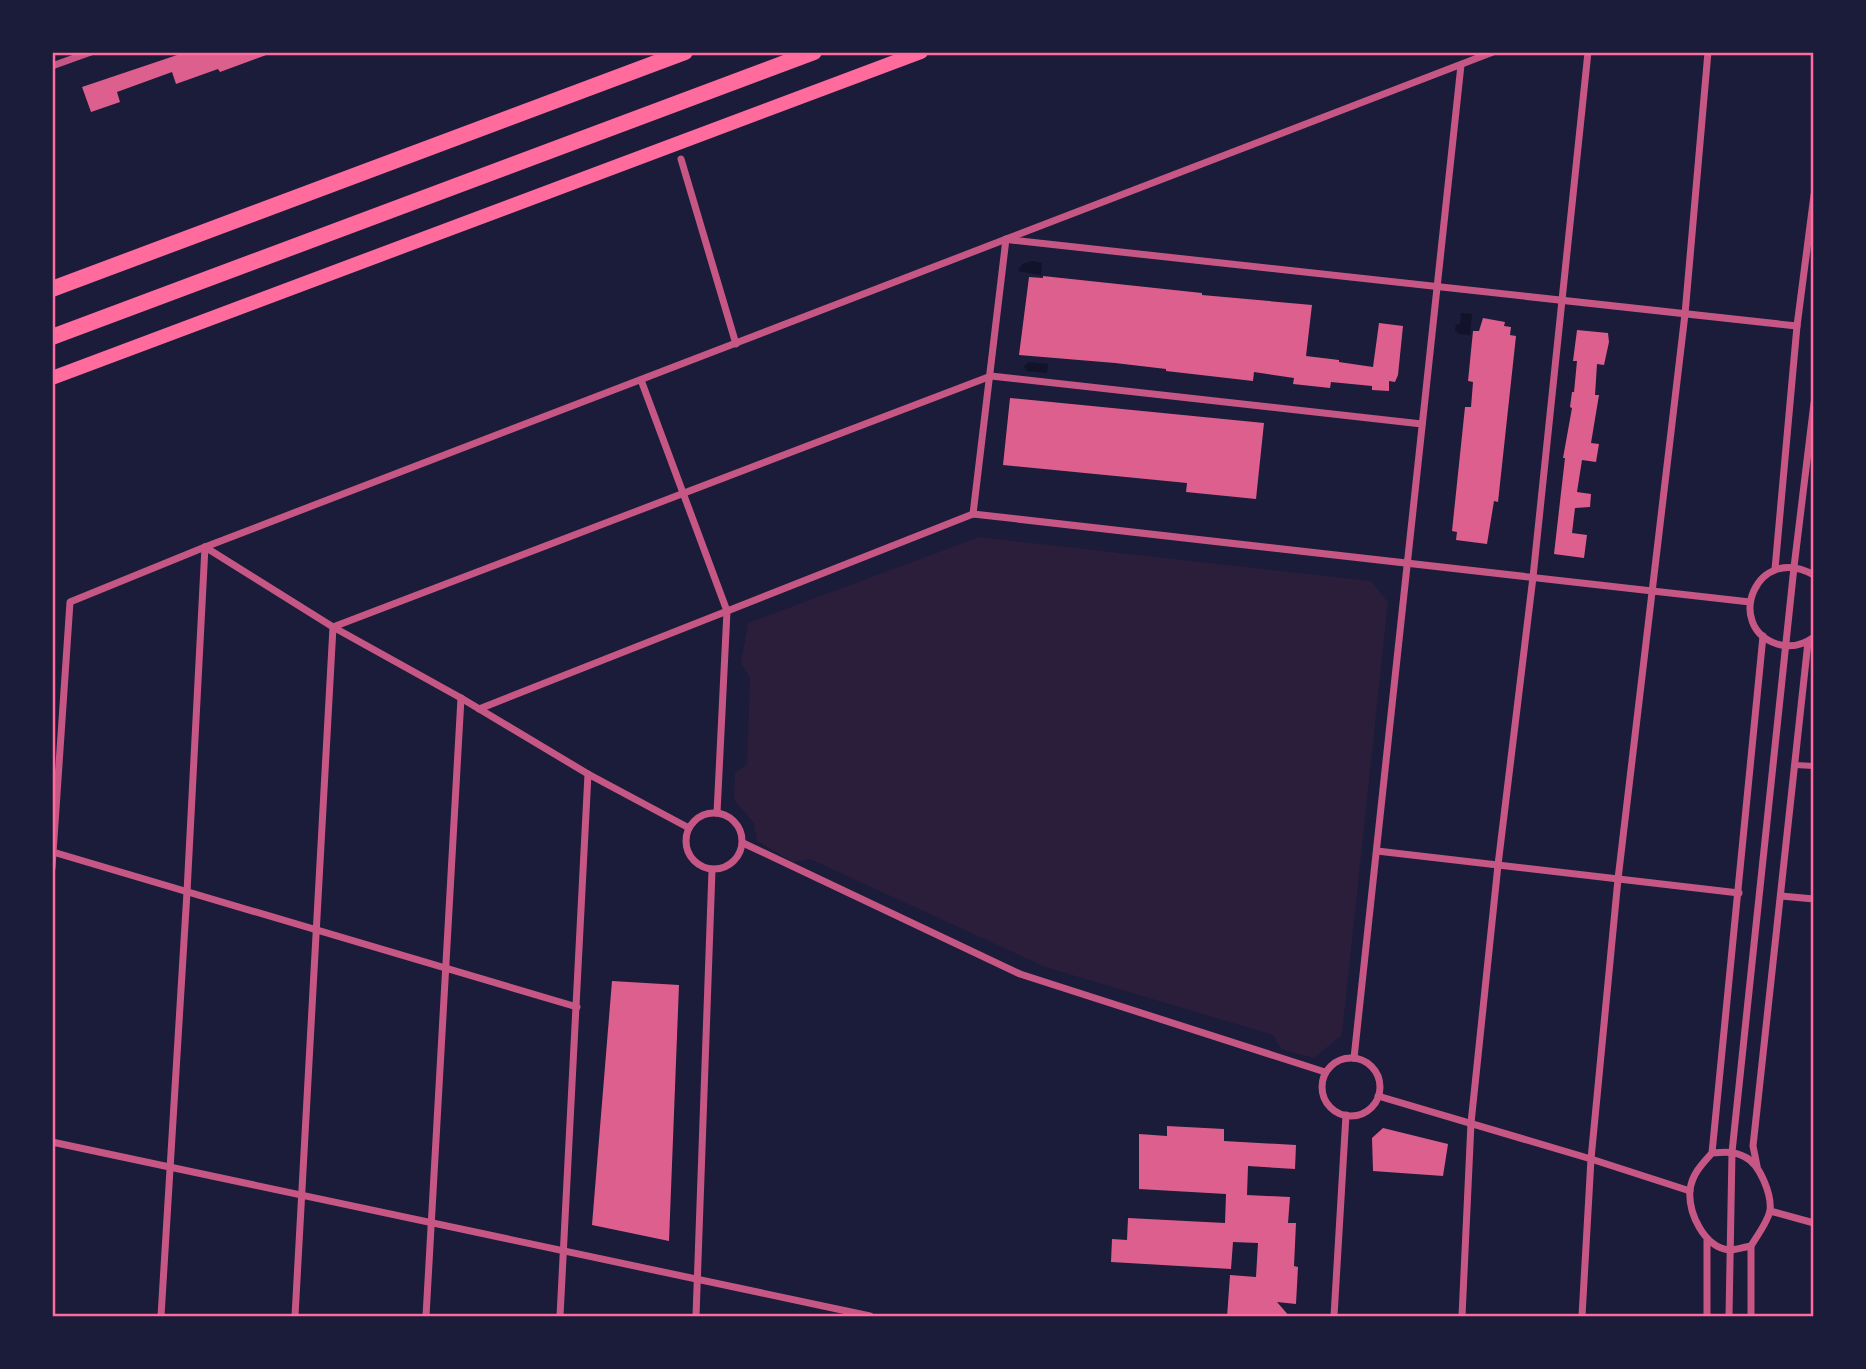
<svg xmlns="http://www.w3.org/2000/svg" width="1866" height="1369" font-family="'Nunito Sans',sans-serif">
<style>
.green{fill:#2a1e3b}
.water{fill:#12122b}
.building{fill:#dd5f8e}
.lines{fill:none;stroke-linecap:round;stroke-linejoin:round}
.pedestrian{stroke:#c65784;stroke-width:6}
.minor{stroke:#c65784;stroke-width:7}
.trunk{stroke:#ff6b9d;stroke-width:14}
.motorway{stroke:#ff6b9d;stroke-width:16}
.neatline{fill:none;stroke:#ff6b9d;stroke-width:2.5}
</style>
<rect width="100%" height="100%" fill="#1b1b3a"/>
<!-- green -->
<polygon class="green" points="979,537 1371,581 1388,602 1342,1035 1314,1058 1281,1049 1273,1035 1045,967 810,859 793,862 757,841 754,823 734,800 735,773 747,764 750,678 741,663 748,623"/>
<!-- water -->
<g class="water">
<polygon points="1033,261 1042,263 1041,275 1018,271 1022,264"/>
<polygon points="1461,313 1472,314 1470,335 1459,334 1455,330 1456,325 1460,324"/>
<polygon points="1028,362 1048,364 1047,373 1027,371 1024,367"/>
</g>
<!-- building -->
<g class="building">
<polygon points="186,52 269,54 220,72 218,69 176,84 172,72 117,92 120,102 91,112 82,87"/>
<polygon points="1043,276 1202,293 1202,295 1312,305 1306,356 1339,360 1339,362 1373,367 1379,323 1403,326 1398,375 1395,382 1389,381 1389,391 1372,390 1372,386 1331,382 1330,388 1293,384 1294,378 1254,372 1253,381 1166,371 1166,369 1115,363 1019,355 1029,277 1043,278"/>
<polygon points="1483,318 1505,322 1504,326 1511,327 1510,335 1516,336 1498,502 1494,501 1487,544 1456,540 1457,532 1452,531 1465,407 1471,407 1473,382 1468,381 1473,331 1479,331"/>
<polygon points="1577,330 1608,333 1609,342 1604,365 1597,364 1595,395 1599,395 1591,443 1599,444 1596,462 1582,460 1577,492 1591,494 1590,507 1575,508 1572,533 1587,535 1584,558 1554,554 1565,458 1563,458 1572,408 1570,407 1572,392 1574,392 1577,361 1573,361"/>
<polygon points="1010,398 1264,423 1256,499 1186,492 1187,483 1003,465"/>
<polygon points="612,981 679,985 669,1241 592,1225"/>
<polygon points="1167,1126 1224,1129 1224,1141 1296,1145 1295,1169 1248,1166 1247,1195 1290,1197 1288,1223 1296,1223 1294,1266 1298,1267 1296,1304 1277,1302 1290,1317 1227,1317 1230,1275 1256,1277 1258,1243 1233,1242 1231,1269 1111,1262 1112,1239 1127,1240 1128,1218 1225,1223 1226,1194 1139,1189 1139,1134 1167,1136"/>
<polygon points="1383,1128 1448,1144 1443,1176 1373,1171 1372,1138"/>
</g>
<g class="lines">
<!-- pedestrian -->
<polyline class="pedestrian" points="1795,765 1814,766"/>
<!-- minor -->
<g class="minor">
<polyline points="52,66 91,52"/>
<polyline points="681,159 736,344"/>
<polyline points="1011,240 1797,326"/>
<polyline points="641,380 727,611 717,813"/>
<polyline points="973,514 1006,239"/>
<polyline points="205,547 333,627 461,698 588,774 689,828"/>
<polyline points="1775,569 1797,326 1814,195"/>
<path d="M1814 575C1756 542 1724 627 1777 644 1790 648 1803 645 1814 637"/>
<polyline points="479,709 973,514 1750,602"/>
<circle cx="714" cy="841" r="28"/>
<polyline points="743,843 1020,974 1325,1072"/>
<polyline points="1377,851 1739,893"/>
<polyline points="53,852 577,1007"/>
<polyline points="52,868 70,602 205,547 1493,52"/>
<polyline points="1781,896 1814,899"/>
<polyline points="1354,1058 1461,65"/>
<circle cx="1351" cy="1087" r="29"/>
<polyline points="1378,1096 1591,1159 1690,1191"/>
<polyline points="52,1142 870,1316"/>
<path d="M1712 1153C1724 1152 1735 1151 1745 1157 1760 1164 1772 1195 1770 1211 1767 1223 1757 1236 1751 1246 1744 1247 1735 1250 1729 1250 1704 1247 1688 1213 1690 1190 1692 1174 1702 1164 1712 1153L1763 636"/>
<polyline points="1757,1166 1753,1146 1808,642"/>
<polyline points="1770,1211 1814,1223"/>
<polyline points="1707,1241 1707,1316"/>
<polyline points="1751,1246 1751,1316"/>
<polyline points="161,1316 187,892 205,547"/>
<polyline points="295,1316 333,627 991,376 1422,424"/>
<polyline points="426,1316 461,698"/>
<polyline points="560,1316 588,774"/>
<polyline points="696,1316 712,870"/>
<polyline points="1334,1316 1346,1115"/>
<polyline points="1462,1316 1471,1123 1498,865 1533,577 1588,52"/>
<polyline points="1582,1316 1591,1159 1618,879 1685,314 1708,52"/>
<polyline points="1729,1316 1732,1152 1794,567 1814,403"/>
</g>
<!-- trunk -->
<polyline class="trunk" points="52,378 921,52"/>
<!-- motorway -->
<g class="motorway">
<polyline points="52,289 685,52"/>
<polyline points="52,337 814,52"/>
</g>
</g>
<!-- border -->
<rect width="1866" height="1369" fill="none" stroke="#1b1b3a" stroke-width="108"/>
<rect x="54" y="54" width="1758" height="1261" class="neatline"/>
</svg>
